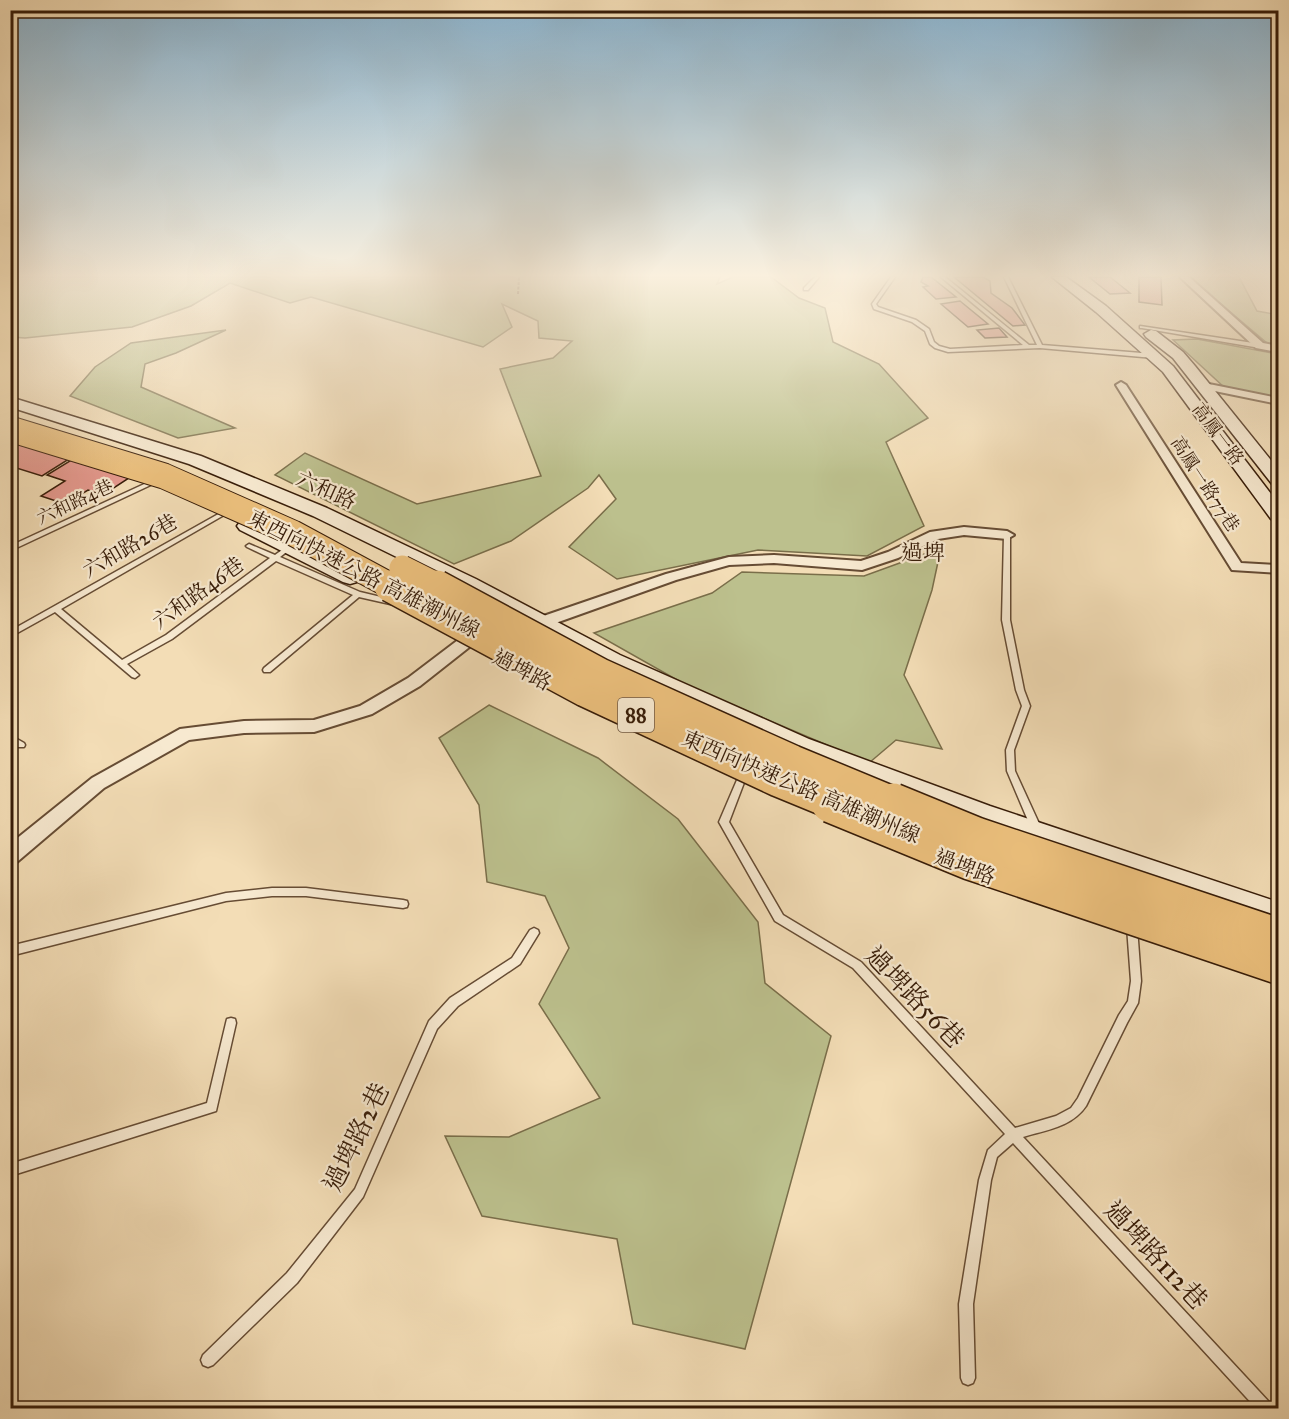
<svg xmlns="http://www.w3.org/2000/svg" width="1289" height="1419" font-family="'IM FELL Great Primer','Noto Serif TC',serif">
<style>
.green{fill:#bcc08d;stroke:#7a6e4a;stroke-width:1.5}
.building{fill:#e5998e;stroke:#371c08;stroke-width:1.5}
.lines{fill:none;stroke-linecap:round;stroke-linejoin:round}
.lane-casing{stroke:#664c34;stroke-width:3}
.street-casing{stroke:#664c34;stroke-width:4}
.secondary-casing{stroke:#371c08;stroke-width:3}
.path{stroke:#371c08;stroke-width:2;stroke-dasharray:3 1.5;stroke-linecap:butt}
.lane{fill:#f7e9d0;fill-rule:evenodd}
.street{fill:#f7e9d0;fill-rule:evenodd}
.secondary{fill:#f7e9d0;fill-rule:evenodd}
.highway-bridge-far2-casing{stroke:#371c08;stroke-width:27;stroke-linecap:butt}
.highway-bridge-far1-casing{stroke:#371c08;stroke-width:34;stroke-linecap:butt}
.highway-bridge-casing{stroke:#371c08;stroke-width:42;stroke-linecap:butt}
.highway-bridge-far2{stroke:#eabe7b;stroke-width:25}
.highway-bridge-far1{stroke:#eabe7b;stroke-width:31}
.highway-bridge{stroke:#eabe7b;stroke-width:39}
.labels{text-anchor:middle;stroke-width:4.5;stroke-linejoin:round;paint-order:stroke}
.far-street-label{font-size:18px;fill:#371c08;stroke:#f7e9d0}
.shield{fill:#f7e9d0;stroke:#715a44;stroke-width:1.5}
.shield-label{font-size:20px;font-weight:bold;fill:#371c08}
.street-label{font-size:21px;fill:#371c08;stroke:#f7e9d0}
.neighbourhood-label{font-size:22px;fill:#371c08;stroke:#f7e9d0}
.near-street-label{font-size:26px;fill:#371c08;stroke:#f7e9d0}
</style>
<rect width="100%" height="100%" fill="#f3ddb6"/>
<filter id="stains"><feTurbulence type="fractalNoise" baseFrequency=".00333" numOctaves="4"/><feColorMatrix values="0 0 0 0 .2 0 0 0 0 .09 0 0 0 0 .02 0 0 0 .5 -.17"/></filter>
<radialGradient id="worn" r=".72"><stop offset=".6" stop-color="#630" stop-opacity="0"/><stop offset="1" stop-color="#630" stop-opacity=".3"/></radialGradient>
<!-- green -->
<g class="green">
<polygon points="10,277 720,277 717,284 733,277 771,277 799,298 825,308 833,342 879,364 928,418 886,442 924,526 867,556 758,550 617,579 569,547 616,499 599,475 588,488 511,541 454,564 275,475 305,453 417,504 541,476 500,369 553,358 572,341 539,338 538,321 502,304 512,327 483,347 311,297 290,303 230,283 191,306 132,327 25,338 11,337"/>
<polygon points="1189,277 1239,277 1257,311 1278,315 1278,345 1267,343"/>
<polygon points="226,330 176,353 145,364 141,387 235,428 178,438 70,396 95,367 131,343"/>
<polygon points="1197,339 1278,354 1278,398 1225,388 1173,340"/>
<polygon points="941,548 932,590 904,675 942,749 896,740 869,763 686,685 594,633 712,593 742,572 864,576"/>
<polygon points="489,705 598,758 678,819 758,922 765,983 831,1036 745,1349 633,1324 617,1239 482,1216 445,1136 509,1137 600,1098 539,1004 569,948 545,896 487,882 479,805 439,738"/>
</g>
<!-- building -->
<g class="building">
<polygon points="923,277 931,277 956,297 936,299 923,287 928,286 921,282"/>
<polygon points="954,277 983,277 990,281 991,293 1012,308 1025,325 1013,326"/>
<polygon points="1089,277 1110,277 1130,293 1110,294"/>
<polygon points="1139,277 1161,277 1162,305 1139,302"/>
<polygon points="960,301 988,324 968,327 941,304"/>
<polygon points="999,328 1007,337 985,338 977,330"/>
<polygon points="10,442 69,459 42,476 10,466"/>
<polygon points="73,459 129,478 103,495 88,490 65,504 41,496 65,481 47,475"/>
</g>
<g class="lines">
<defs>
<g id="lane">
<polygon points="815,277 819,277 808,290 804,290 804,288"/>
<polygon points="891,277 895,277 876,304 878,307 916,320 929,329 934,342 939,346 950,349 1023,345 941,277 945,277 1029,345 1037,345 1004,277 1008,277 1042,345 1154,354 1157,356 1154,358 1040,348 948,352 935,348 930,344 925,331 912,322 874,309 872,304"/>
<polygon points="1140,326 1260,344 1263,346 1260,348 1142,328 1140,328"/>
<polygon points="153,480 156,482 155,483 10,551 10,546"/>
<polygon points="10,500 14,501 15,502 10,505"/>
<polygon points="222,512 224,513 224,515 61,609 122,660 166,635 270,558 247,547 246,546 249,544 275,555 289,545 293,545 293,547 280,557 360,592 402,602 403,604 399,606 359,597 270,672 264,672 263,670 264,668 353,595 276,561 172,639 127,664 139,675 135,678 132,677 55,612 10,637 10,631"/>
<polygon points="1007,533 1010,535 1010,620 1024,690 1030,706 1014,750 1015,771 1042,830 1040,833 1037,834 1034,833 1032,830 1007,771 1006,750 1022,706 1016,690 1002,620 1004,535"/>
<polygon points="10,735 24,743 25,745 24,747 18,747 10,743"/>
<path d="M741 776 744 778 745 780 729 822 783 915 861 962 1015 1128 1056 1116 1071 1108 1078 1098 1119 1015 1128 1001 1131 981 1127 927 1128 924 1132 922 1136 924 1137 927 1141 981 1138 1003 1127 1023 1086 1106C1072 1127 1046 1130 1023 1137L1270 1403 1272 1408H1256L1013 1143 997 1157 991 1180 973 1304 975 1378 973 1383 968 1385 963 1383 961 1378 959 1304 979 1180 988 1150 1005 1134 853 968 775 921 719 822 737 780 738 778Z"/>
<polygon points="272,888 306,888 403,900 407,901 408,904 407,907 403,908 306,896 272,896 226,901 10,956 10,946 226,893"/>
<polygon points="534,928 538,930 539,933 520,964 458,1006 437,1029 363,1197 297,1283 213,1365 208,1367 203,1365 201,1360 203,1355 287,1273 355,1189 429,1021 450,998 512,958 530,930"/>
<polygon points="231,1018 235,1019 236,1023 216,1111 10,1176 10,1164 207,1103 226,1023 227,1019"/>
</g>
<g id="street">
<polygon points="1180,277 1189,277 1263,343 1278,346 1278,352 1256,348"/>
<polygon points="1121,382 1126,385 1241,563 1278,565 1278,573 1232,570 1116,385"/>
<polygon points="1204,383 1278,398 1278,404 1200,388 1199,386"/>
<polygon points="964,527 1007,531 1014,535 1007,539 964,535 938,539 898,558 862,570 774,563 729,565 676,580 536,630 526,630 523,626 526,622 666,574 729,557 774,555 861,561 888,552 930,532"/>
<polygon points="485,632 490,633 493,637 490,641 472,645 420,686 372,714 314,732 244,733 189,740 104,788 17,862 10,864 10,844 92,778 180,729 244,721 314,720 360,706 408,678 462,637"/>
</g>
<g id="secondary">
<polygon points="1052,277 1066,277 1106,306 1173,366 1278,503 1278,521 1271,519 1163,372 1096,312"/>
<polygon points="1151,330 1156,331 1183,352 1195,366 1278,469 1278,485 1272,484 1173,358 1146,337 1144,334"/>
<polygon points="10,397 201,456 327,508 476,579 620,655 809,739 990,806 1278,902 1278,928 974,823 791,753 604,667 462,589 313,516 189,464 10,407"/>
<polygon points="247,520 357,572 360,577 357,582 350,584 343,582 240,530 237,526 240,522"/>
</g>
</defs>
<!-- lane casing -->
<use href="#lane" class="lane-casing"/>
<!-- street casing -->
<use href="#street" class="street-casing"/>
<!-- secondary casing -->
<use href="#secondary" class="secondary-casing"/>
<!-- path -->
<polyline class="path" points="518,294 519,277"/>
<!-- lane -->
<use href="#lane" class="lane"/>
<!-- street -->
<use href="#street" class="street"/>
<!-- secondary -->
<use href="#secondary" class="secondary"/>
<defs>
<g id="highway-bridge-far2">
<polyline points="10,429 164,476 293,533 393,587"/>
<polyline points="402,568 440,587"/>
</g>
<g id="highway-bridge-far1">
<polyline points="390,586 585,691 778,781 834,804"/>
<polyline points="437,586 600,674 793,761 897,804"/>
</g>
<g id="highway-bridge">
<polyline points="831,803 970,860 1278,964"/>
<polyline points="893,803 976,837 1278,938"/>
</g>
</defs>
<!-- highway-bridge-far2 casing -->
<use href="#highway-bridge-far2" class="highway-bridge-far2-casing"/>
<!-- highway-bridge-far1 casing -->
<use href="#highway-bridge-far1" class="highway-bridge-far1-casing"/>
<!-- highway-bridge casing -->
<use href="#highway-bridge" class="highway-bridge-casing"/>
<!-- highway-bridge-far2 -->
<use href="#highway-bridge-far2" class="highway-bridge-far2"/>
<!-- highway-bridge-far1 -->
<use href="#highway-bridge-far1" class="highway-bridge-far1"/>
<!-- highway-bridge -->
<use href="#highway-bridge" class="highway-bridge"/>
</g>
<!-- sky -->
<linearGradient id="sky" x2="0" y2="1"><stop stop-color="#8ab6d4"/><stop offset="0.58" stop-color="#faf0de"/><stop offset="1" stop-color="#faf0de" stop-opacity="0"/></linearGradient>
<rect width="1289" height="475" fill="url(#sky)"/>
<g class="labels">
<!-- far-street labels -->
<g class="far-street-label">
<text transform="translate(1218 434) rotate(53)" y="6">高鳳一路</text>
<text transform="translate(1205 484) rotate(57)" y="6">高鳳一路77巷</text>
<text transform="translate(75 502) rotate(-25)" y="6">六和路4巷</text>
</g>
<!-- shield labels -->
<rect class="shield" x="618" y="698" width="36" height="34" rx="4.5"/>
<g class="shield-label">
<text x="636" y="722">88</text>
</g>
<!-- street labels -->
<g class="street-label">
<text transform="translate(326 490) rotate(24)" y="7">六和路</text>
<text transform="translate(130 546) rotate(-30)" y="7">六和路26巷</text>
<text transform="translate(364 574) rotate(27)" y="7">東西向快速公路 高雄潮州線</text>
<text transform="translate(198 593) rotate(-36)" y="7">六和路46巷</text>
<text transform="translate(522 670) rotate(28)" y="7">過埤路</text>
<text transform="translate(801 787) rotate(23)" y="7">東西向快速公路 高雄潮州線</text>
<text transform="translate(965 867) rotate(21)" y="7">過埤路</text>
</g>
<!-- neighbourhood labels -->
<g class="neighbourhood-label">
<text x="923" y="560">過埤</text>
</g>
<!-- near-street labels -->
<g class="near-street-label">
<text transform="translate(915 997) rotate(46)" y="9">過埤路56巷</text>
<text transform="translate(356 1137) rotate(-64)" y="9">過埤路2巷</text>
<text transform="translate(1156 1255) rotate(47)" y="9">過埤路112巷</text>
</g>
</g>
<!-- margin -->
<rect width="1289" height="1419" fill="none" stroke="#f3ddb6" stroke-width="36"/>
<rect x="12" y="12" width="1265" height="1395" fill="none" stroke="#371c08" stroke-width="3"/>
<rect x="18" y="18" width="1253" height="1383" fill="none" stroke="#371c08" stroke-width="1.5"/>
<rect width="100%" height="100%" filter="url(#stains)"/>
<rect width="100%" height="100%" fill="url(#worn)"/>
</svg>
